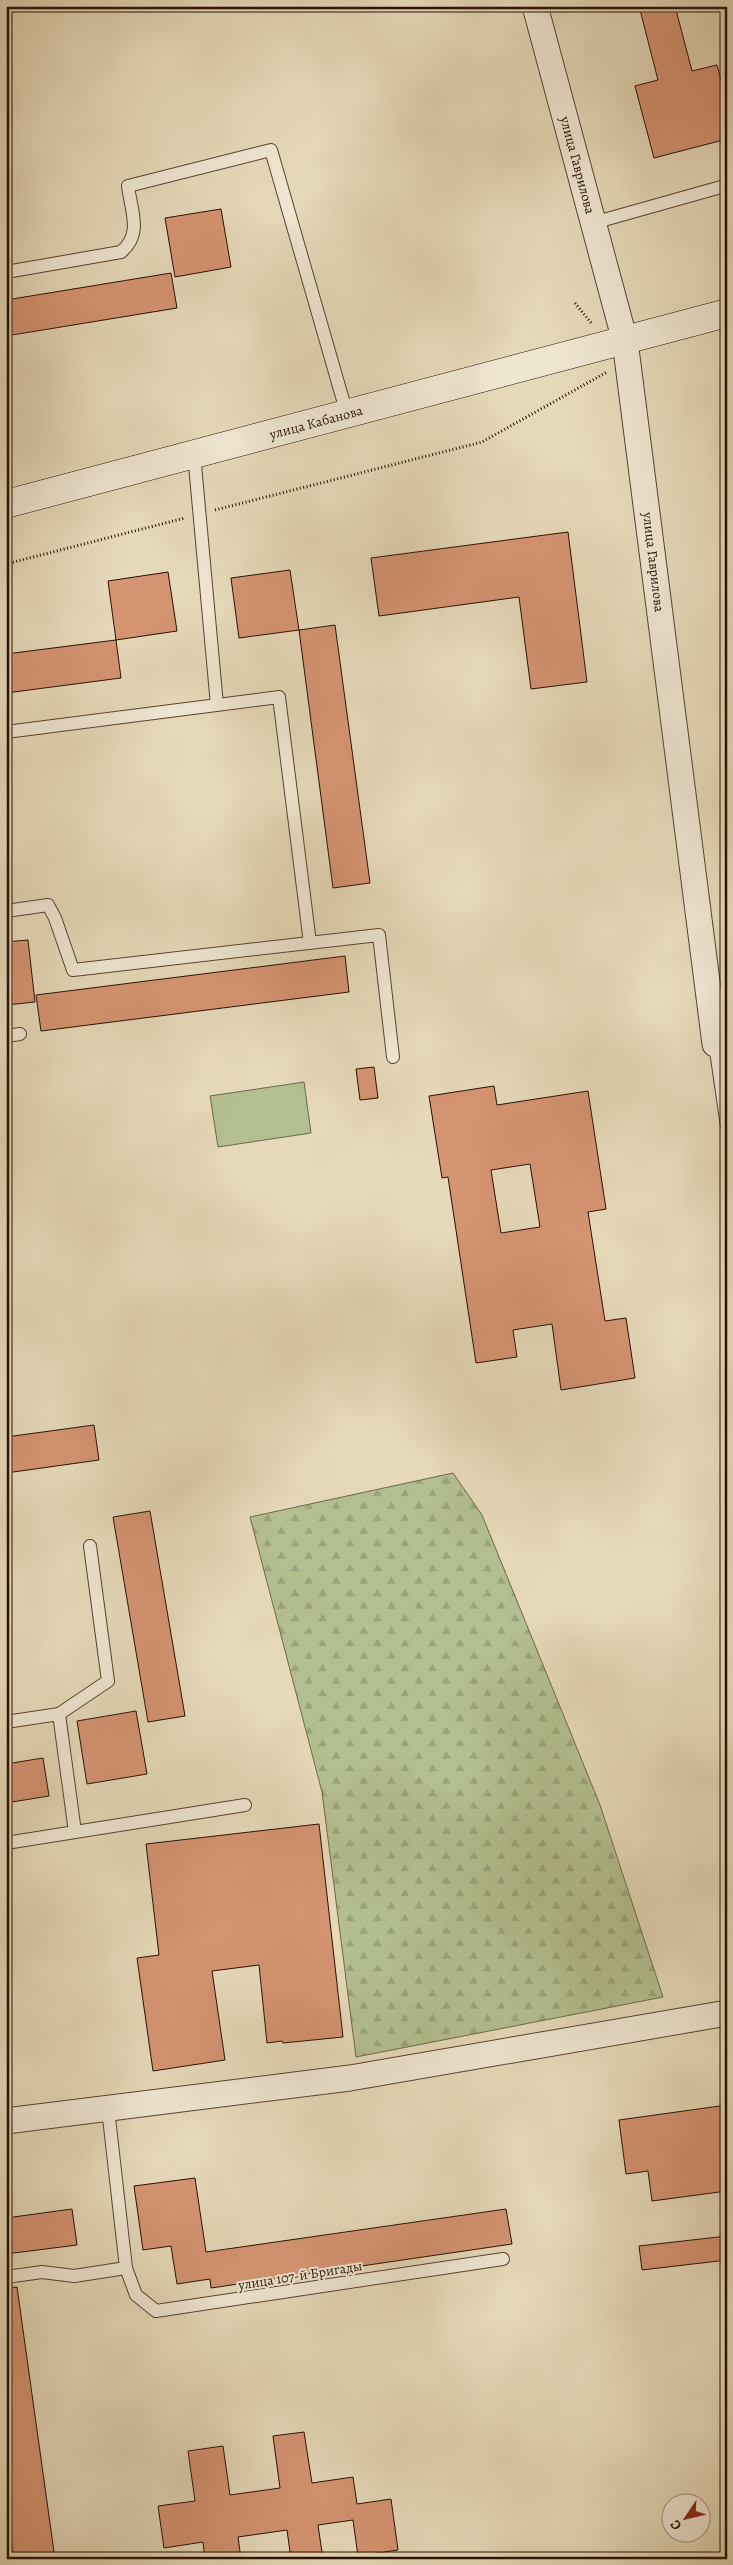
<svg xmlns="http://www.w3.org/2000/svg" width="733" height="2565" font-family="Alegreya,serif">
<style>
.forest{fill:url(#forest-firs);stroke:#6e684a}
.pitch{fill:#b3bf90;stroke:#6e684a}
.building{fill:#d59472;stroke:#281003;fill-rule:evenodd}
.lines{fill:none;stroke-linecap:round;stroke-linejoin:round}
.lane-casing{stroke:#584230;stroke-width:14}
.street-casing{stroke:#584230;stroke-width:27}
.secondary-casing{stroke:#281003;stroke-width:29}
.path{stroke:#281003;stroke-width:3;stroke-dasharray:1 2.5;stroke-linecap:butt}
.lane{stroke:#efe6d2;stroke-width:12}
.street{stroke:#efe6d2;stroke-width:25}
.secondary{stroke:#efe6d2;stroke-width:28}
.labels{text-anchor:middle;stroke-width:4;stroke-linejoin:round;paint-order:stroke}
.street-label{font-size:14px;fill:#281003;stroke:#efe6d2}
</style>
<defs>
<pattern id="forest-firs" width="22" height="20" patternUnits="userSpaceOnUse" patternTransform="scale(1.25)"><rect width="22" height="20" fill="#b3bf90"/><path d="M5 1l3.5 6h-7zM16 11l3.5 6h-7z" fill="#9aa37b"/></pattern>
</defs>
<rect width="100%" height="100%" fill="#e6d9b9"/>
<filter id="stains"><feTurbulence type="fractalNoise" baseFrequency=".004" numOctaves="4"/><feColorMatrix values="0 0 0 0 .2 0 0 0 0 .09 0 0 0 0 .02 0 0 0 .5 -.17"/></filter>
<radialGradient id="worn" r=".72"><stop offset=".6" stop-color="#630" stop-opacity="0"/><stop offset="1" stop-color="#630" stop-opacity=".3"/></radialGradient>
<!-- forest -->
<polygon class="forest" points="453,1473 482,1515 600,1805 663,1997 356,2057 322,1792 250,1517"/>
<!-- pitch -->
<polygon class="pitch" points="304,1082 311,1133 218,1147 210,1096"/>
<!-- building -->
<g class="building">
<polygon points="639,6 675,6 692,71 717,65 727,102 727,139 654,158 635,86 658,80"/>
<polygon points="221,209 231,267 175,277 165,218"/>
<polygon points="171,273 177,308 6,336 6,300"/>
<polygon points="568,532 587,682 531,689 519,597 379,616 371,558"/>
<polygon points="290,570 299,630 239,638 231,578"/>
<polygon points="168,572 177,631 116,640 108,581"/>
<polygon points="335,625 370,883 333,888 299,630"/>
<polygon points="116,640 121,678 6,693 6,654"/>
<polygon points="28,940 35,1002 6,1005 6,942"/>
<polygon points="345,956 349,992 41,1031 36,995"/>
<polygon points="374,1067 378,1098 360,1100 356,1069"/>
<path d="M494 1086 497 1105 588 1091 606 1209 588 1212 605 1321 626 1318 635 1378 561 1390 552 1324 513 1330 517 1357 476 1363 448 1177 442 1178 429 1096ZM530 1164 540 1227 501 1233 491 1170Z"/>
<polygon points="94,1425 99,1460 6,1473 6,1437"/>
<polygon points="150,1511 185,1716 148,1722 113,1517"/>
<polygon points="136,1711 147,1774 87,1784 77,1721"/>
<polygon points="43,1758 49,1796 6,1803 6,1764"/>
<polygon points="319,1824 343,2037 283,2043 282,2041 267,2043 259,1965 212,1971 225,2060 153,2071 137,1958 159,1955 146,1844"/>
<polygon points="727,2105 727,2191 652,2201 648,2171 626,2174 619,2120"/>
<polygon points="195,2178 206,2252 506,2209 512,2244 211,2288 210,2279 177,2284 171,2246 143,2250 134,2186"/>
<polygon points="72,2209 77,2245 6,2254 6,2218"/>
<polygon points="727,2236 727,2260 642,2270 639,2246"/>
<polygon points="17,2287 55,2559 14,2559 6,2507 6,2288"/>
<polygon points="304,2432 312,2483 353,2477 357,2504 391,2499 398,2550 358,2556 353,2520 318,2525 323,2559 291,2559 287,2530 238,2537 241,2559 205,2559 203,2542 164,2548 158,2506 195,2501 188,2451 223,2446 230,2495 280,2488 273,2436"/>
</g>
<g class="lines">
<defs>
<g id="lane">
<polyline points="593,223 721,187 727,190"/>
<path d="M6 272 121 252C143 234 131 211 128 186L271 150 347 414"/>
<polyline points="194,454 217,705"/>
<polyline points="6,732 279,697 310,943"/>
<polyline points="6,911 48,905 55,918 73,970 379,935 393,1057"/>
<polyline points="6,1036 20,1034"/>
<polyline points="715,1044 727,1127"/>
<polyline points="59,1714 108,1681 90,1546"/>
<polyline points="6,1722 59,1714 75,1832"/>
<polyline points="6,1843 245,1805"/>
<polyline points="108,2109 126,2268 136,2295 156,2311 503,2259"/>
<polyline points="6,2277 42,2272 74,2276 126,2268"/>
</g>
<g id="street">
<polyline points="535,6 625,341 715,1044 727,1047"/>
<polyline points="6,2121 350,2078 727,2013"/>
</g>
<polyline id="secondary" points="6,504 727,313"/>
</defs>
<!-- lane casing -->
<use href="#lane" class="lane-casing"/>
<!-- street casing -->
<use href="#street" class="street-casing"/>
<!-- secondary casing -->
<use href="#secondary" class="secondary-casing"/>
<!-- path -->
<g class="path">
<polyline points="575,303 592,324"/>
<polyline points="215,510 482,442 607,372"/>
<polyline points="6,564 185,518"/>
</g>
<!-- lane -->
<use href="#lane" class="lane"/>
<!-- street -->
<use href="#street" class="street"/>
<!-- secondary -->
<use href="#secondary" class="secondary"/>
</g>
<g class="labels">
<!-- street labels -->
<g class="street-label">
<text transform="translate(578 165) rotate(75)" y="5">улица Гаврилова</text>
<text transform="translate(316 422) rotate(-15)" y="5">улица Кабанова</text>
<text transform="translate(654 562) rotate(83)" y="5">улица Гаврилова</text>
<text transform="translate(300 2275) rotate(-9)" y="5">улица 107-й Бригады</text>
</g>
</g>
<!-- margin -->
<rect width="733" height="2565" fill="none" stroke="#e6d9b9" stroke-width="25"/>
<rect x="8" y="8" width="718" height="2550" fill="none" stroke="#281003" stroke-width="2.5"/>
<rect x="12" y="12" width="708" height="2540" fill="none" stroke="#281003"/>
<!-- north arrow -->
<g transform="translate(686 2518) rotate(235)"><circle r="24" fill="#efe6d2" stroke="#9f907f"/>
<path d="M0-4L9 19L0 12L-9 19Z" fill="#8f2418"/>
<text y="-8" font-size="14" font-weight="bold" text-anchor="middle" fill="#281003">С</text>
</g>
<rect width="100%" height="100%" filter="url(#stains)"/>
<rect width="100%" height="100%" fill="url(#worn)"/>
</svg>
